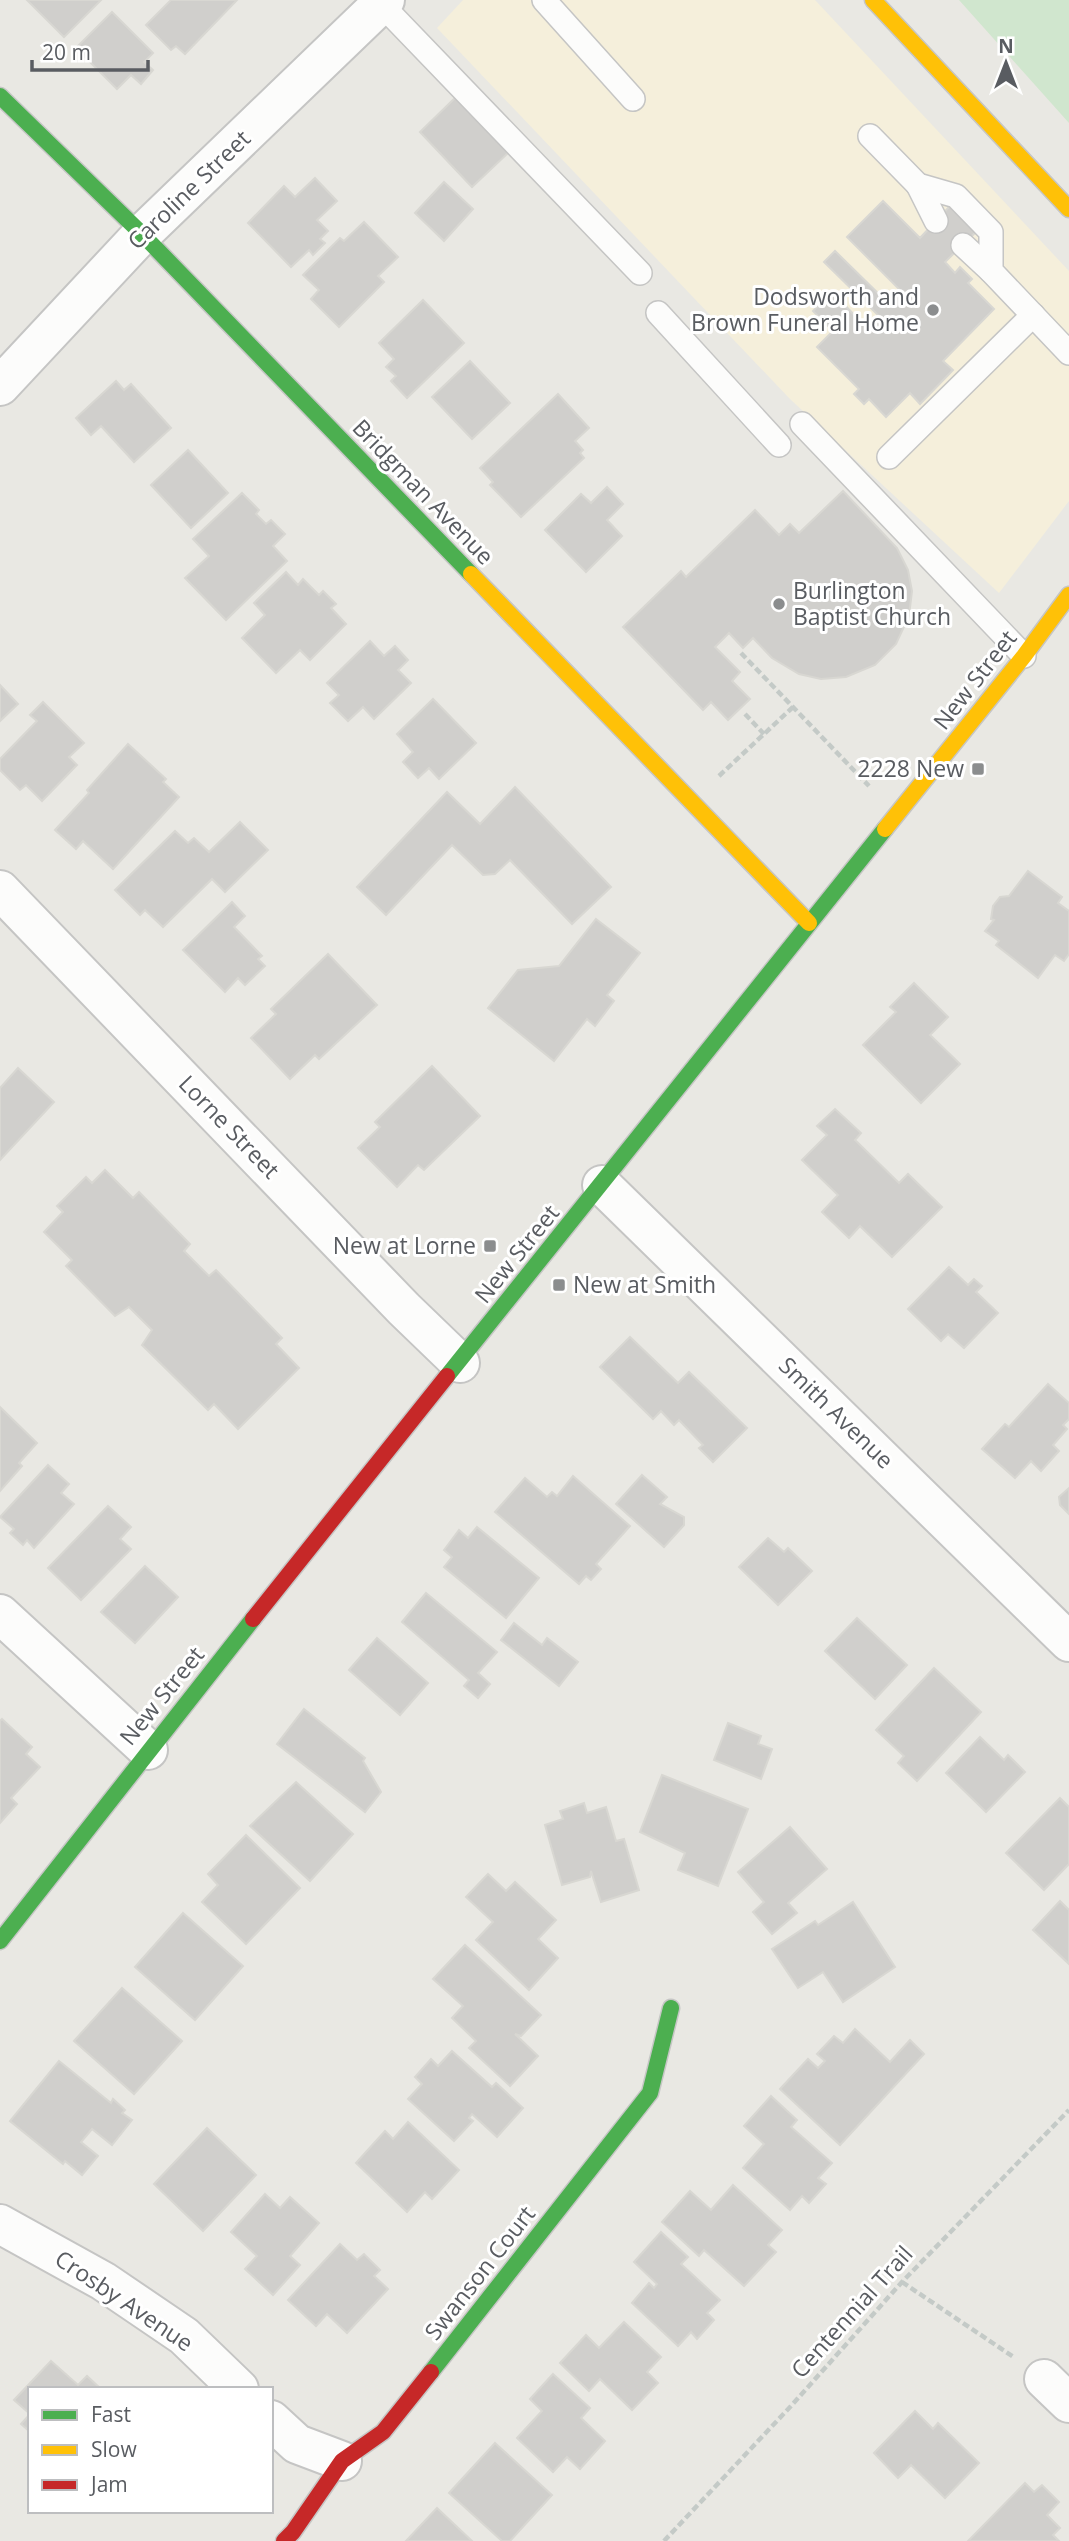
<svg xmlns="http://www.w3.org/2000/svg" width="1069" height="2541" font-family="'Open Sans',sans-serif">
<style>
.commercial{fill:#f5efdb}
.green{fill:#d0e6ce}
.building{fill:#d0cfcc;stroke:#d8d7d2;stroke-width:2}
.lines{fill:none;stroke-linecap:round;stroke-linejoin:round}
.lane-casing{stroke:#c5c5c4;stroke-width:26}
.street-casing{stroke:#c5c5c4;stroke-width:42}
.fast-casing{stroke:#c6c6c5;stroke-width:19}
.slow-casing{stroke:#c6c6c5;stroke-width:19}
.jam-casing{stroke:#c6c6c5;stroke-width:19}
.path{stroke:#c4cac7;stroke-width:4.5;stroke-dasharray:7 3.5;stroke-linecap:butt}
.lane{stroke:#fcfcfb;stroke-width:23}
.street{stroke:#fcfcfb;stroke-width:38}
.fast{stroke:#4caf50;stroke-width:16}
.slow{stroke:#ffc107;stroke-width:16}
.jam{stroke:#c62828;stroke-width:16}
.poi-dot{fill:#8b8d8e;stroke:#fff;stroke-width:2.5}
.labels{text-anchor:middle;stroke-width:6;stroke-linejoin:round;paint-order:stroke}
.street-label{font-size:23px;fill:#595c61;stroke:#fff}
.poi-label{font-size:23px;fill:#595c61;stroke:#fff;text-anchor:end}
</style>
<rect width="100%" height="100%" fill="#e9e8e3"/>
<!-- commercial -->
<polygon class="commercial" points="463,0 815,0 1069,271 1069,501 999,593 790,399 437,28"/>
<!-- green -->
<polygon class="green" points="959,0 1069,0 1069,123"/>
<!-- building -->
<g class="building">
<polygon points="27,0 101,0 64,37"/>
<polygon points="171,0 237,0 185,54 176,46 171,50 146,25"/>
<polygon points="112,12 153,53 144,62 153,70 141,84 131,75 117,89 76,48"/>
<polygon points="455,98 508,153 472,187 420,132"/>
<polygon points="315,178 337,201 317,220 328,231 320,239 325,243 313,255 309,250 291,267 248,223 284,186 295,197"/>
<polygon points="444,182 473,209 444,241 415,213"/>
<polygon points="883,201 920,238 950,206 976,232 945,262 955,273 960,267 972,279 968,283 994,309 943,361 953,370 920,404 910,393 886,417 869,399 864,404 854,394 859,389 817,347 833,331 813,311 832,292 866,327 878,315 824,262 835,251 889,304 902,292 847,237"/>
<polygon points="364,222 398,257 378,276 384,282 339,327 311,299 319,290 303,275 340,238 344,241"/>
<polygon points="423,300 464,343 407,398 391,381 396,376 386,367 394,359 379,343"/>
<polygon points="470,361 510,403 472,439 432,397"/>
<polygon points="116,381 124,390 131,384 171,428 134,462 101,426 91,435 76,418"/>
<polygon points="558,394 589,428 575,441 583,450 580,453 584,458 521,517 490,485 493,482 480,468"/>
<polygon points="188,450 228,493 191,528 151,485"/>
<polygon points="607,487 623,504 607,520 622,536 586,572 545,530 581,494 591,503"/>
<polygon points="843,491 897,548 908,570 912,591 909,616 896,644 875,665 846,677 821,679 799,674 772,658 753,638 743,648 729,633 715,647 740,672 732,681 750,699 728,720 711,702 703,710 623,627 681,571 686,577 755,510 779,535 790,524 799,533"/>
<polygon points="242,493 259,510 256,514 266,524 271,520 285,534 273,546 287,561 226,620 185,578 209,556 193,539"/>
<polygon points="286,572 298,585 303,579 319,595 323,591 336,604 331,608 346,624 310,660 300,650 276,673 242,638 265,615 254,603"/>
<polygon points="370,641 384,656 395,646 408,660 398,670 411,683 374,719 363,707 348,721 330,703 339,695 327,683"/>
<polygon points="0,685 18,704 0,721"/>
<polygon points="433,699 476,743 439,779 429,768 418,778 403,762 413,752 397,734"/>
<polygon points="43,702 84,743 69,757 77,765 42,801 26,785 20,790 0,770 0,759 37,721 30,715"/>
<polygon points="128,744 166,779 163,782 179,797 113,869 83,841 76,849 55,830 89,793 87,790"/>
<polygon points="515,787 611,887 572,924 510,860 495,874 483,875 452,845 386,915 357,887 447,792 480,824"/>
<polygon points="240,822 268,850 225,892 212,879 163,927 145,910 140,915 115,890 175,831 188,843 194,838 209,852"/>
<polygon points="1028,871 1062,897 1058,903 1069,911 1069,954 1064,961 1055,955 1038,978 996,945 999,941 985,931 994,920 991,919 993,906 1000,897 1009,896"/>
<polygon points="232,902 245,916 234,927 262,956 258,959 265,966 245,985 238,978 225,992 183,950"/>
<polygon points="596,919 640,953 607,995 614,1001 595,1026 587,1019 554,1061 488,1008 518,970 559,966"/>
<polygon points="328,954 377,1005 319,1059 315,1055 290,1079 251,1038 276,1014 271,1009"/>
<polygon points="914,983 948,1017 930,1035 960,1064 921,1103 863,1045 896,1012 890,1007"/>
<polygon points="432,1066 480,1116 424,1170 418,1165 397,1187 358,1148 380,1127 375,1122"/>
<polygon points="18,1068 54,1102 0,1160 0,1088"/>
<polygon points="835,1109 861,1133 855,1140 899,1183 908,1174 942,1207 892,1257 860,1226 849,1238 822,1212 838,1195 802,1160 827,1135 817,1126"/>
<polygon points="105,1170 133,1198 139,1192 190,1244 184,1251 209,1276 216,1270 282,1338 276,1344 299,1368 238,1429 214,1404 208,1410 142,1345 152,1330 129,1307 115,1316 66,1266 72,1260 44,1232 63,1212 57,1206 86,1177 92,1183"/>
<polygon points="949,1267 968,1285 974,1279 982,1286 976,1292 998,1313 964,1348 948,1334 941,1341 908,1309"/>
<polygon points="630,1337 678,1383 689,1372 747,1428 713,1462 699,1448 703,1445 679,1420 674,1425 661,1411 653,1419 600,1367"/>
<polygon points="1048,1384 1069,1403 1069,1419 1063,1425 1067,1429 1053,1445 1059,1451 1041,1471 1031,1461 1015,1478 982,1449 1005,1424 1009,1427"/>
<polygon points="0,1407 37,1443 19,1463 22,1466 0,1491"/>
<polygon points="48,1465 69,1484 61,1493 74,1504 34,1548 27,1540 23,1545 10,1533 14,1529 0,1517"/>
<polygon points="642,1475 667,1497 660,1504 684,1517 684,1525 664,1547 616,1504"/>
<polygon points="573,1476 630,1526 596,1564 601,1569 591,1580 586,1576 579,1584 495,1512 525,1478 547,1497 552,1492 557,1496"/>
<polygon points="1069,1488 1069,1514 1060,1505 1059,1497"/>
<polygon points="108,1506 131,1527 120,1539 131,1549 81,1600 48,1568"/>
<polygon points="477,1527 539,1578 506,1618 444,1567 452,1557 444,1550 459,1530 468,1538"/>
<polygon points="768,1538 784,1552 788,1548 812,1571 778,1605 739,1567"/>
<polygon points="145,1566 178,1597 135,1643 101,1612"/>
<polygon points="426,1593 497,1652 478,1673 490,1684 478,1698 464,1686 469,1680 402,1622"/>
<polygon points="857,1618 907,1665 875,1699 825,1651"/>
<polygon points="514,1623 542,1645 547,1638 578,1662 559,1686 501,1640"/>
<polygon points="377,1638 428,1683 400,1715 349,1670"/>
<polygon points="934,1668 981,1712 917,1781 898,1763 904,1756 876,1730"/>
<polygon points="304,1709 365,1758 363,1761 381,1792 365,1812 277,1744"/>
<polygon points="2,1719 32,1747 26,1754 40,1767 11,1798 17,1804 0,1823 0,1721"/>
<polygon points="728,1723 761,1736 758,1744 772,1749 761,1779 714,1760"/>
<polygon points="980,1737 1004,1760 1008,1755 1025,1772 986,1812 946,1773"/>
<polygon points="662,1775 748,1809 718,1886 678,1870 685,1853 640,1832"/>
<polygon points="296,1782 353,1834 310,1881 250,1826"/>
<polygon points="1060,1798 1069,1807 1069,1864 1044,1890 1006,1853"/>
<polygon points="584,1803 587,1813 606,1807 616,1841 624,1839 639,1890 601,1902 591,1871 590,1877 562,1885 545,1825 563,1819 560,1811"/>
<polygon points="790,1827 827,1869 788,1903 797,1913 772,1934 753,1912 764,1902 738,1872"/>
<polygon points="246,1835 300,1888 246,1944 202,1902 218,1885 208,1874"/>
<polygon points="488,1874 506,1891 515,1882 556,1920 538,1939 558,1958 529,1990 476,1940 493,1922 466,1897"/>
<polygon points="1060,1901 1069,1910 1069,1964 1033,1930"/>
<polygon points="853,1902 895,1967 843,2002 823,1972 798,1988 772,1949 815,1921 818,1925"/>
<polygon points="183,1913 243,1966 195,2020 135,1967"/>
<polygon points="465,1945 541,2015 521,2036 515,2034 538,2056 510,2086 469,2048 476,2041 452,2018 463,2006 433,1979"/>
<polygon points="122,1988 182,2041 134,2094 74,2041"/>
<polygon points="855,2029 890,2062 910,2040 924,2054 840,2145 780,2089 808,2059 818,2068 825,2061 817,2054 834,2036 843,2043"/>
<polygon points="452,2051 492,2087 496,2083 523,2108 497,2137 472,2114 469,2118 473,2121 454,2141 408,2099 422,2084 415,2077 431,2059 438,2066"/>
<polygon points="59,2061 111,2103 113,2099 125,2110 122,2113 132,2120 112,2145 92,2129 81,2142 98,2156 82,2175 65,2161 63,2164 10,2121"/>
<polygon points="771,2096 797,2120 791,2127 832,2163 818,2178 826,2184 809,2203 802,2196 790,2210 743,2168 764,2144 744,2126"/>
<polygon points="408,2122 459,2170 432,2199 425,2192 407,2212 356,2163 385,2131 393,2139"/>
<polygon points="207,2128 256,2175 203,2231 154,2184"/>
<polygon points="733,2185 782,2230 768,2245 776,2252 744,2286 704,2250 699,2256 662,2222 690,2191 711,2210"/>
<polygon points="265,2194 280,2208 290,2197 319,2223 290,2256 300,2265 273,2295 245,2269 257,2256 231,2232"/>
<polygon points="661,2232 688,2257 681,2264 720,2300 707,2313 714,2320 697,2339 691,2332 678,2346 632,2303 649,2283 654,2288 657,2284 634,2262"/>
<polygon points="340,2244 357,2260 364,2254 380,2270 374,2276 388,2289 347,2333 327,2314 316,2326 288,2300"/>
<polygon points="624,2322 661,2357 647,2372 658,2383 632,2410 600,2379 589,2391 560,2363 586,2335 599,2348"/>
<polygon points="51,2361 78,2385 87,2376 101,2389 30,2389 30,2414 14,2400"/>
<polygon points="553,2374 590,2408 581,2418 605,2441 580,2469 567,2457 553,2472 517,2438 542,2411 530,2399"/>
<polygon points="915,2411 933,2429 938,2423 979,2463 945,2498 911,2465 898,2478 874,2453"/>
<polygon points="30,2414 30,2432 21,2424"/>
<polygon points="495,2443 552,2495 510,2541 502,2541 449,2493"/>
<polygon points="1025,2483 1034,2492 1042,2485 1059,2502 1047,2515 1060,2528 1053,2535 1059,2541 968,2541"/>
<polygon points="437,2508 472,2541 406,2541"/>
</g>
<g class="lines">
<defs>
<g id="lane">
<polyline points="544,0 633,99"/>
<polyline points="381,4 640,273"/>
<polyline points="870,136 918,185 956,196 991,232 991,271 1069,353"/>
<polyline points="918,185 936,221"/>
<polyline points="963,245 991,271"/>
<polyline points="658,313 779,445"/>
<polyline points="802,424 1024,656"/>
<polyline points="889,457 1033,315"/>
</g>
<g id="street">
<polyline points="0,386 142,234 385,0"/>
<polyline points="0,890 404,1309 460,1363"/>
<polyline points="602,1185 1069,1642"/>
<polyline points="0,1614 148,1750"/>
<polyline points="0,2224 103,2281 184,2336 239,2389"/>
<polyline points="1044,2379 1069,2403"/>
<polyline points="271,2420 297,2444 342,2461"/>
</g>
<g id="fast">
<polyline points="0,96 142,234 471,574"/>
<polyline points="447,1376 885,829"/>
<polyline points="0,1941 253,1619"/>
<polyline points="431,2372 650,2093 671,2008"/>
</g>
<g id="slow">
<polyline points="873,0 1069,209"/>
<polyline points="471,574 809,923"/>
<polyline points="885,829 1024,656 1069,595"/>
</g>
<g id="jam">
<polyline points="253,1619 447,1376"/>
<polyline points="284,2541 293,2532 342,2461 383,2432 431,2372"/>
</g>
</defs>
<!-- lane casing -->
<use href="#lane" class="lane-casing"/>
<!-- street casing -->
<use href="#street" class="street-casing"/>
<!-- fast casing -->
<use href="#fast" class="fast-casing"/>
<!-- slow casing -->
<use href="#slow" class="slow-casing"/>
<!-- jam casing -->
<use href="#jam" class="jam-casing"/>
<!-- path -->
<g class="path">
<polyline points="741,653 869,786"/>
<polyline points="745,714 764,734"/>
<polyline points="719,776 793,707"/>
<polyline points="902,2282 1015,2358"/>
<polyline points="664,2541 791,2406 902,2282 1069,2110"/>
</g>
<!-- lane -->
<use href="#lane" class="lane"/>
<!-- street -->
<use href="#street" class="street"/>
<!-- fast -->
<use href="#fast" class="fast"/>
<!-- slow -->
<use href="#slow" class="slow"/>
<!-- jam -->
<use href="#jam" class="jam"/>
</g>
<!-- markers -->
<g class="poi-dot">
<circle cx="933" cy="310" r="7"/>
<circle cx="779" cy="604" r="7"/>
<rect x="971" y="762" width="14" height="14" rx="3.5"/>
<rect x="483" y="1239" width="14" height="14" rx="3.5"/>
<rect x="552" y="1278" width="14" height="14" rx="3.5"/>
</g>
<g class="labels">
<!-- street labels -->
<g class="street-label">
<text transform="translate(189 190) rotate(-44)" y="8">Caroline Street</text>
<text transform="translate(423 492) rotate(46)" y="8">Bridgman Avenue</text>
<text transform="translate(975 680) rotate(-52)" y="8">New Street</text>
<text transform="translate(229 1127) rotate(46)" y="8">Lorne Street</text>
<text transform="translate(517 1254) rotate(-51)" y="8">New Street</text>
<text transform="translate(836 1413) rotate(44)" y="8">Smith Avenue</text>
<text transform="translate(162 1696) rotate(-51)" y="8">New Street</text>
<text transform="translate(480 2273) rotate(-52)" y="8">Swanson Court</text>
<text transform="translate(124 2301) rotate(34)" y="8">Crosby Avenue</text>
<text transform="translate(852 2312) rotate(-48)" y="8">Centennial Trail</text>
</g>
<!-- poi labels -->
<g class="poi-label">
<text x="919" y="305">Dodsworth and<tspan x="919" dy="26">Brown Funeral Home</tspan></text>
<text x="793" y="599" text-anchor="start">Burlington<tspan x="793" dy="26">Baptist Church</tspan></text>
<text x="964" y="777">2228 New</text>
<text x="476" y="1254">New at Lorne</text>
<text x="573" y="1293" text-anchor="start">New at Smith</text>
</g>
</g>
<!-- legend -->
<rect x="28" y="2387" width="245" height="126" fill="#ffffff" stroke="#bdbec0" stroke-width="2"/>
<rect x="42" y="2410" width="35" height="10" fill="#4caf50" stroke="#bdbec0" stroke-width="2"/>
<text x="91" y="2422" font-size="21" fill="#595c61">Fast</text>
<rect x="42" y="2445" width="35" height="10" fill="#ffc107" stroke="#bdbec0" stroke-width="2"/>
<text x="91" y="2457" font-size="21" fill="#595c61">Slow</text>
<rect x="42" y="2480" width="35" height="10" fill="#c62828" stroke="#bdbec0" stroke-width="2"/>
<text x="91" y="2492" font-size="21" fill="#595c61">Jam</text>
<!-- north arrow -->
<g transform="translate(1006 63)" stroke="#ffffff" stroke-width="5" paint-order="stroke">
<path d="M0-5L12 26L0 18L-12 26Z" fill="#595c61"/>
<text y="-10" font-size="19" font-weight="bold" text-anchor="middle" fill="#595c61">N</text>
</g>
<!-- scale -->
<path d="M32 60v10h116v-10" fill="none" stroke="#595c61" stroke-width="3.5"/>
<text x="42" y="60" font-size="21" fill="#595c61" stroke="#ffffff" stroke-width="5" paint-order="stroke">20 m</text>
</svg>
